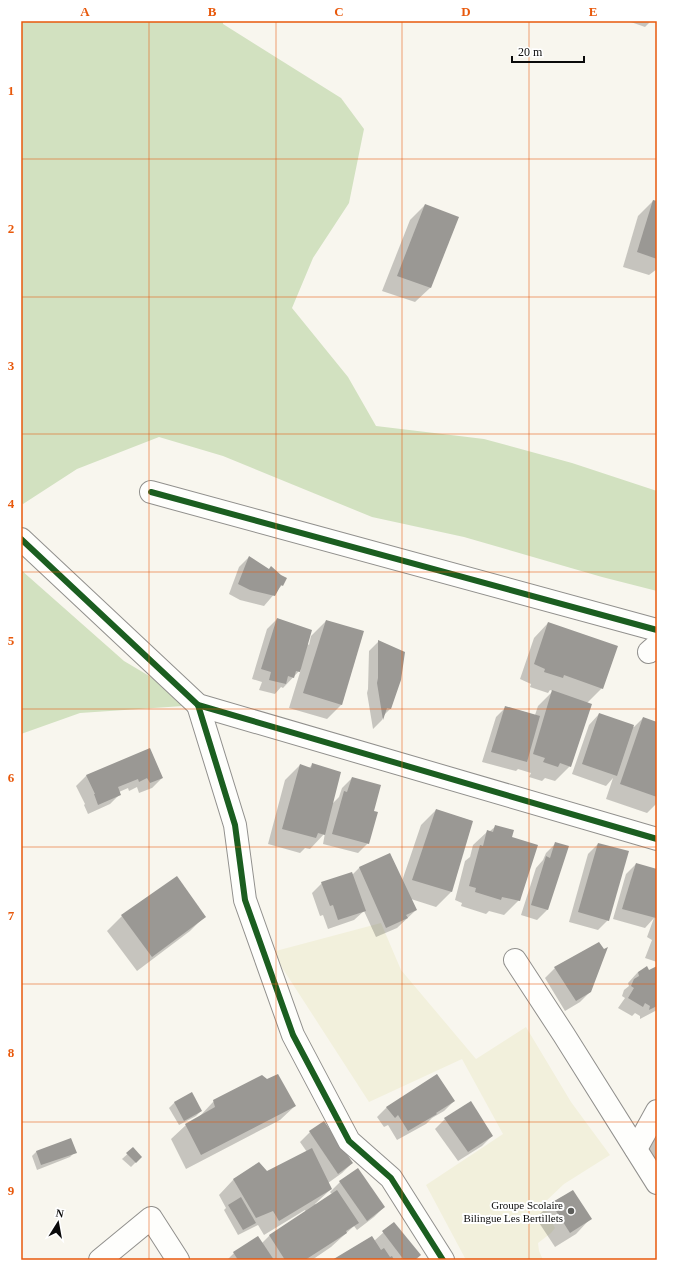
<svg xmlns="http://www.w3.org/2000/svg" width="678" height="1281" font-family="'Times New Roman',serif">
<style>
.farmland{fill:#f2f0dc}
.forest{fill:#d2e1c0}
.shadow{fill:#0003}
.building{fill:#9a9894}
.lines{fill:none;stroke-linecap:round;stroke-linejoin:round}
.minor-casing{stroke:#91908d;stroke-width:24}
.minor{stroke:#fefefc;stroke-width:22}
.cycleway-casing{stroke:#fff;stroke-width:8}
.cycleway{stroke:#1b5e20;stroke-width:6}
.grid{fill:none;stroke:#e8590c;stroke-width:1;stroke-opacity:0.55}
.poi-dot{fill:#5d5d5a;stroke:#fff;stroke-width:1.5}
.labels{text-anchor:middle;stroke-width:4;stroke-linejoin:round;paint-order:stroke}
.poi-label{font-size:11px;fill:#0a0a0a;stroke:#fff;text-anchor:end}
.neatline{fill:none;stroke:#e8590c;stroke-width:1.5}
.grid-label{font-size:13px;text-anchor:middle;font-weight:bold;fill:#e8590c}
</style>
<rect width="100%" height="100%" fill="#f8f6ee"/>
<!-- farmland -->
<polygon class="farmland" points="381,923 401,970 476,1059 526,1027 571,1102 610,1155 564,1184 544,1203 545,1209 555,1228 551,1233 538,1243 539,1251 543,1260 466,1260 426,1185 503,1134 462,1059 369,1102 272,952"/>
<!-- forest -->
<g class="forest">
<polygon points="21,21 223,21 223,24 341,98 364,129 349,203 313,258 292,308 348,377 376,426 484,439 572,463 657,491 657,591 602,577 464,537 372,517 223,456 159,437 77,469 23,504 21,502"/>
<polygon points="21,570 124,661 198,705 80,713 21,734"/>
</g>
<!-- shadow -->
<g class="shadow">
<polygon points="628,21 651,21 645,27"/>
<polygon points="653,201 657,202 657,269 649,275 623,267 638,216"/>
<polygon points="425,205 458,218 430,288 415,302 382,291 410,220"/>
<polygon points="249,557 282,585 264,606 240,600 229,594 239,567"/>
<polygon points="277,619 309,645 311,636 326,621 342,704 327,719 289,708 301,669 283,688 281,687 275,694 259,690 262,682 252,679 267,629"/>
<polygon points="548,623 602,688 587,703 570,766 555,781 545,778 542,781 529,777 531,773 518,769 516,771 482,762 496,717 506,707 535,715 538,706 553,691 550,690 548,693 530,687 531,684 520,679 534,638"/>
<polygon points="379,641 391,708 384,715 382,720 373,729 367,693 368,689 369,651"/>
<polygon points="599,714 634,727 643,718 657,723 657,803 647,813 606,799 613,778 606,786 572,774 589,725"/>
<polygon points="150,750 162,778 152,788 139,793 137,787 129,791 128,788 119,792 120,794 110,804 88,814 84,805 85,804 76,786 86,776"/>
<polygon points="313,764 332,804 339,797 342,788 352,778 372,812 368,843 358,853 323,844 325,833 310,849 305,848 300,853 268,844 285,780 300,765 309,768"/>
<polygon points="436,810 472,821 451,892 436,907 411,899 416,910 397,928 376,937 364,911 354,920 328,929 323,915 320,916 312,893 322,883 352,875 359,868 390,854 402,881 421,825"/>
<polygon points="496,826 511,838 519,900 504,915 489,911 486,914 461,906 462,903 455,900 465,861 470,857 473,845 488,831 490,831"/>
<polygon points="556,843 567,847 547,910 537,920 521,915 536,868 543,860 546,853"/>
<polygon points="598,844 608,920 598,930 569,922 588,854"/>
<polygon points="636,864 657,870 657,962 645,958 652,940 647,937 654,918 645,928 613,919 626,874"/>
<polygon points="122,916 205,916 190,931 137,971 107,931"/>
<polygon points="657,967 657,1010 640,1019 640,1016 635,1013 632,1016 618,1008 625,998 622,996 624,990 629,986 628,983 638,972 649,972"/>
<polygon points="555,968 590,992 580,1002 565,1011 545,978"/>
<polygon points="191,1094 201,1111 196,1116 179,1125 169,1108 174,1103"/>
<polygon points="214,1101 295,1106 280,1120 186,1169 171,1139 186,1125 199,1117"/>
<polygon points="454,1101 444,1111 432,1118 426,1124 397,1140 388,1125 384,1127 377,1117 387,1107"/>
<polygon points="445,1119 492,1136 482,1146 458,1161 435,1129"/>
<polygon points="310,1132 352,1163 342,1173 328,1183 331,1189 315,1204 316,1205 332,1194 330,1192 340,1182 384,1207 374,1217 357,1230 354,1226 331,1247 312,1260 227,1260 234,1253 262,1243 269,1236 306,1212 305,1210 264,1235 258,1225 238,1235 224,1210 226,1208 219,1195 233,1180 259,1163 267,1172 307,1152 300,1142"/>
<polygon points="657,1137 657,1165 646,1160 648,1146"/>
<polygon points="133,1149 141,1157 131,1167 122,1159"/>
<polygon points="37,1151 75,1152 70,1157 37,1170 32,1156"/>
<polygon points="573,1191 590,1219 576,1234 555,1247 536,1218 551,1203"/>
<polygon points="394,1223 415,1260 334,1260 374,1241"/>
</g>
<!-- building -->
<g class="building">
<polygon points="653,200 657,201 657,259 637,252"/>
<polygon points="425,204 459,217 431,288 397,276"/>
<polygon points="249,556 269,569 271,566 281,575 287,578 283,586 281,585 275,596 250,590 238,584"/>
<polygon points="277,618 312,630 300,672 296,671 294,678 288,676 286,684 269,680 271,672 261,669"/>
<polygon points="326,620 364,631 342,705 303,693"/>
<polygon points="548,622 618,646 603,689 564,675 563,678 544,672 545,669 534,664"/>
<polygon points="378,640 405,652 401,680 391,709 387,708 383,720 377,683 378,678"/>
<polygon points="552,690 592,704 571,767 560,763 558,767 543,762 545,758 533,754"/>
<polygon points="505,706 540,716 527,762 491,752"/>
<polygon points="599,713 634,725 617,776 582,764"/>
<polygon points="643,717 657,722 657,797 620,784"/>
<polygon points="150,748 163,778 150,783 147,778 139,782 138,779 118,787 121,795 98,805 94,794 95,794 86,775"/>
<polygon points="312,763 341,772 325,835 318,833 316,838 282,829 300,764 311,768"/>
<polygon points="352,777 381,785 374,811 378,812 369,844 332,834 344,791 347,792"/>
<polygon points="436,809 473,821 452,892 412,880"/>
<polygon points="495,825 514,830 512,837 538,845 520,901 502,897 501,900 475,892 476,888 469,886 480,845 483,846 487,830 493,832"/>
<polygon points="555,842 569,846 548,910 531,905 546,856 550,858"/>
<polygon points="598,843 629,851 609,921 578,912"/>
<polygon points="390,853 417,910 406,915 408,918 386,928 359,867"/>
<polygon points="636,863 657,869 657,914 656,918 622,909"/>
<polygon points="352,872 366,911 338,920 333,905 330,906 321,882"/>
<polygon points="177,876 206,917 152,957 121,915"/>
<polygon points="599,942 604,949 608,947 591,992 576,1001 554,967"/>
<polygon points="647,966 649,970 657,966 657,1006 649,1010 650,1006 645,1003 643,1007 628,998 634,988 631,986 634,979 639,976 638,972"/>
<polygon points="278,1074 296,1106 201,1155 185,1124 215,1107 213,1100 262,1075 267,1079"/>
<polygon points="437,1074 455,1101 436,1113 437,1114 408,1131 398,1115 395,1118 386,1107"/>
<polygon points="192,1092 202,1111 184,1121 174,1102"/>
<polygon points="471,1101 493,1136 468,1152 444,1118"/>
<polygon points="324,1121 353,1163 338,1174 309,1131"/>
<polygon points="71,1138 77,1153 41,1165 36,1151"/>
<polygon points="133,1147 142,1157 136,1163 126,1153"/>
<polygon points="312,1148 332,1189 279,1221 273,1211 256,1218 233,1179 259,1162 267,1171"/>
<polygon points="358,1168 385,1207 367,1221 339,1181"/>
<polygon points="337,1190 359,1223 346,1231 347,1233 305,1260 285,1260 269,1235"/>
<polygon points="573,1190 592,1219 570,1233 551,1203"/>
<polygon points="241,1197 256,1223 243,1230 228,1205"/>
<polygon points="394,1222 421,1255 415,1260 404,1260 382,1231"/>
<polygon points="258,1236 274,1260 238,1260 233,1252"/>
<polygon points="372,1236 381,1250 384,1248 390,1257 392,1256 394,1260 332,1260"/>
</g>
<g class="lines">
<defs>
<g id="minor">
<polyline points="151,492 657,630"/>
<polyline points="21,539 198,705 657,839"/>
<polyline points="649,652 657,645"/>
<polyline points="198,705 235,825 245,900 293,1035 349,1141 391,1178 443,1260"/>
<polyline points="515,960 564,1035 657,1183"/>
<polyline points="636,1149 657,1111"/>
<polyline points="100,1260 151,1218 178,1260"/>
</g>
</defs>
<!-- minor casing -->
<use href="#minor" class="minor-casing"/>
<!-- minor -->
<use href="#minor" class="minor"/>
<defs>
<g id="cycleway">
<polyline points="151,492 657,630"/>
<polyline points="21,539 198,705 657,839"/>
<polyline points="198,705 235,825 245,900 293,1035 349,1141 391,1178 443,1260"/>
</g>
</defs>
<!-- cycleway casing -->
<use href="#cycleway" class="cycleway-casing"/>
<!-- cycleway -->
<use href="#cycleway" class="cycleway"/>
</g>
<!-- grid -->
<path class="grid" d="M149 21V1260M276 21V1260M402 21V1260M529 21V1260M21 159H657M21 297H657M21 434H657M21 572H657M21 709H657M21 847H657M21 984H657M21 1122H657"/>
<!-- markers -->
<circle class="poi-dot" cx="571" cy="1211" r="4"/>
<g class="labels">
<!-- poi labels -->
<g class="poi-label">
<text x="563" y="1209">Groupe Scolaire<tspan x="563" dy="13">Bilingue Les Bertillets</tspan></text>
</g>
</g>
<!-- border -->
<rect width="678" height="1281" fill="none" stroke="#ffffff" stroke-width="44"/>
<!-- north arrow -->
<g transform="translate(58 1223) rotate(11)" stroke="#ffffff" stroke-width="3" paint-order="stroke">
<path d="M0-3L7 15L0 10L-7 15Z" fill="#0a0a0a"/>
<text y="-6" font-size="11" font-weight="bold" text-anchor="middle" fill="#0a0a0a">N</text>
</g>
<!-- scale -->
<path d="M512 56v6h72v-6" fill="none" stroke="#0a0a0a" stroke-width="2"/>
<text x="518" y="56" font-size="12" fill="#0a0a0a" stroke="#ffffff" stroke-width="3" paint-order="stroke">20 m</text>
<rect x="22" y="22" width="634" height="1237" class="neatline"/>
<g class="grid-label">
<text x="85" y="16">A</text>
<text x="212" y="16">B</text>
<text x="339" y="16">C</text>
<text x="466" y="16">D</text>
<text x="593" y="16">E</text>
<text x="11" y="95">1</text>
<text x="11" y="233">2</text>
<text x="11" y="370">3</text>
<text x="11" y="508">4</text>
<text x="11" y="645">5</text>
<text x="11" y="782">6</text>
<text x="11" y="920">7</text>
<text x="11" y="1057">8</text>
<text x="11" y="1195">9</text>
</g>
</svg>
